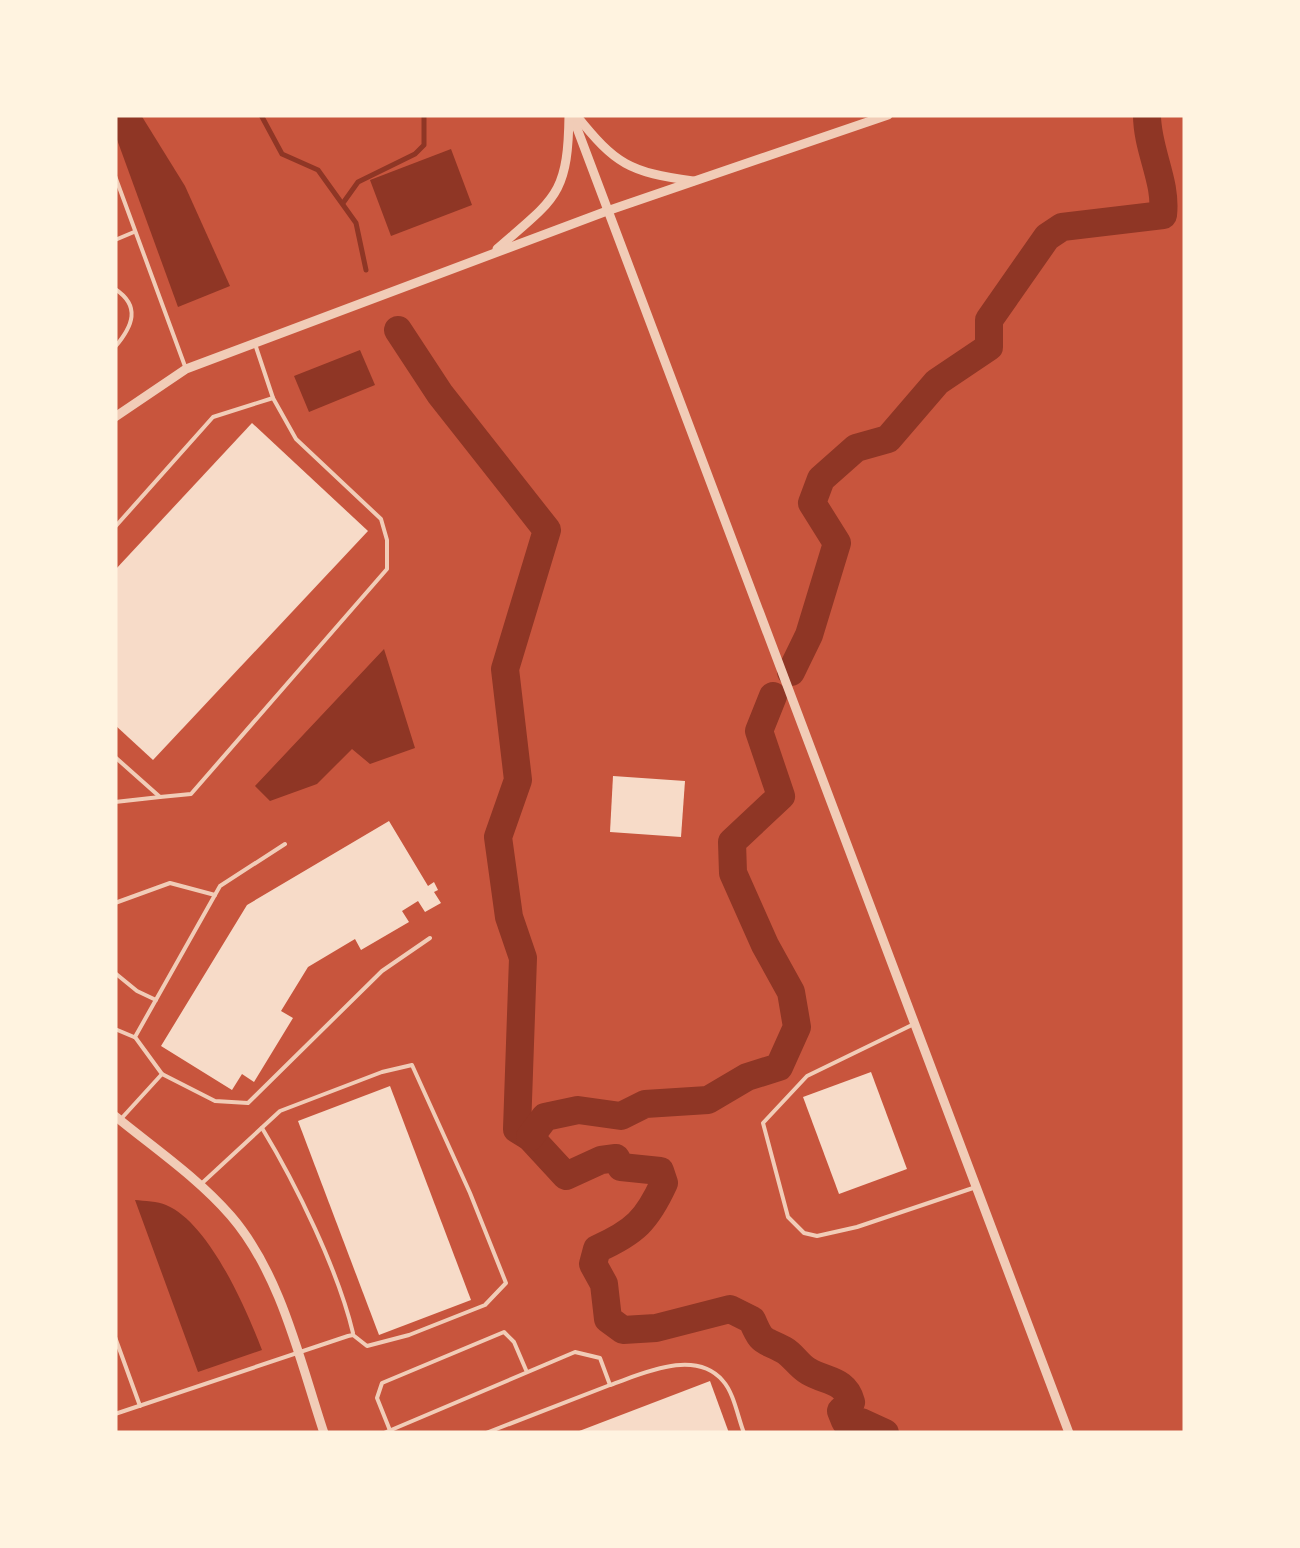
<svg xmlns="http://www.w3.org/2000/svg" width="1300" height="1548" font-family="'PT Sans Narrow',sans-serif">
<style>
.water{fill:#8f3625}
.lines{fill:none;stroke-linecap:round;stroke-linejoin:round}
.stream{stroke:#8f3625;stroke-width:5}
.river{stroke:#8f3625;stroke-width:28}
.building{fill:#f7dbc8}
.service{stroke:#f1ccb7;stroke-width:4}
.tertiary{stroke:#f1ccb7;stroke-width:9}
</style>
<rect width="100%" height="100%" fill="#c8553d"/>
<!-- water -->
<g class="water">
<polygon points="115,115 141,115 185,186 230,286 178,307 115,134"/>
<polygon points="451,149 472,205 391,236 370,180"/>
<polygon points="360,350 375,385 309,412 294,376"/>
<polygon points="384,649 415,748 370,764 352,749 317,784 270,801 255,786"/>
<path d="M135 1200C144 1201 158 1201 166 1205 209 1223 246 1308 262 1350L198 1372Z"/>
</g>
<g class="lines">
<!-- stream -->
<g class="stream">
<polyline points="261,115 282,154 318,170 356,223 366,270"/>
<polyline points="343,203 358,182 415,154 424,145 424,115"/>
</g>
<!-- river -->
<g class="river">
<path d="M398 330 440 394 547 530 505 669 518 780 498 837 509 917 523 958 517 1129 530 1137 566 1176 601 1160 616 1158 621 1167 660 1171 664 1183C647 1220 635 1232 597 1249L593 1264 604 1284 608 1319 623 1330 656 1328 730 1309 752 1320C763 1346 763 1338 784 1350 793 1355 799 1366 808 1371 826 1382 845 1379 851 1402L841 1411 845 1421 861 1422 885 1433"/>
<path d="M791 672 809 635 837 543 812 503 821 479 856 448 888 439 937 382 989 347V320L1047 237 1062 227 1163 215C1167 181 1147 150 1147 115"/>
<polyline points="530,1137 545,1117 578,1110 621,1116 645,1104 708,1100 747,1077 779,1067 797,1027 791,992 765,945 733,873 732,842 781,796 759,731 773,696"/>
</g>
</g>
<!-- building -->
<g class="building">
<polygon points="252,423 368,531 153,760 115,725 115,570"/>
<polygon points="613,776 685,781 681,837 610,832"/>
<polygon points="389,821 428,886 434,882 438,890 434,892 441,903 425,912 418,901 402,911 409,922 361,950 355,939 308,967 281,1011 293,1018 254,1082 242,1074 232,1090 161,1046 247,905"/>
<polygon points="871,1072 907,1169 839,1194 803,1097"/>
<polygon points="390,1086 471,1300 379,1335 298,1121"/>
<polygon points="710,1381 729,1433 574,1433"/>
</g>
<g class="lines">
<!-- service -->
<g class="service">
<polyline points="115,176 186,369"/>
<polyline points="115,240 134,232"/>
<path d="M115 289C141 306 133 326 115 347"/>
<polyline points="115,527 213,417 273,398"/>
<polyline points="115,757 160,797 191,794 387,569 387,540 381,519 296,439 273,398 256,347"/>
<polyline points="115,802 160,797"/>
<polyline points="115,903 170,883 215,895"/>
<polyline points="115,973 137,991 156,1000"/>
<polyline points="914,1024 807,1076 763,1123 788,1217 804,1233 817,1236 857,1227 976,1187"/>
<polyline points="115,1029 134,1037"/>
<polyline points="162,1074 215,1101 248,1103 382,971 430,938"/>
<polyline points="120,1120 162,1074 135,1037 220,886 285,844"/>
<path d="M262 1128C296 1184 338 1270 353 1333"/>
<polyline points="115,1337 140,1406"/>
<polyline points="115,1414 348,1336 353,1335 367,1346 409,1335 485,1305 506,1283 470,1193 412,1065 382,1072 280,1111 200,1185"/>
<path d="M384 1433 575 1352 600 1358 610 1385C642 1374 695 1348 723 1381 734 1393 738 1418 744 1433"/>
<polyline points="391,1433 377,1398 382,1383 504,1332 514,1342 526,1370"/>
<polyline points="486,1433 610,1385"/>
</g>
<!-- tertiary -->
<g class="tertiary">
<polyline points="572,115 1069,1433"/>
<path d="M576 115C616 165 629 172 693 181"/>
<path d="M497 249C555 198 568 196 569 115"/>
<polyline points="115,417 186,369 607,211 888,115"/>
<path d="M115 1116C154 1148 197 1177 231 1216 281 1274 300 1361 324 1433"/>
</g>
</g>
<!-- border -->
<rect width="1300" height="1548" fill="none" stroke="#fff3e0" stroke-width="235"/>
</svg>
